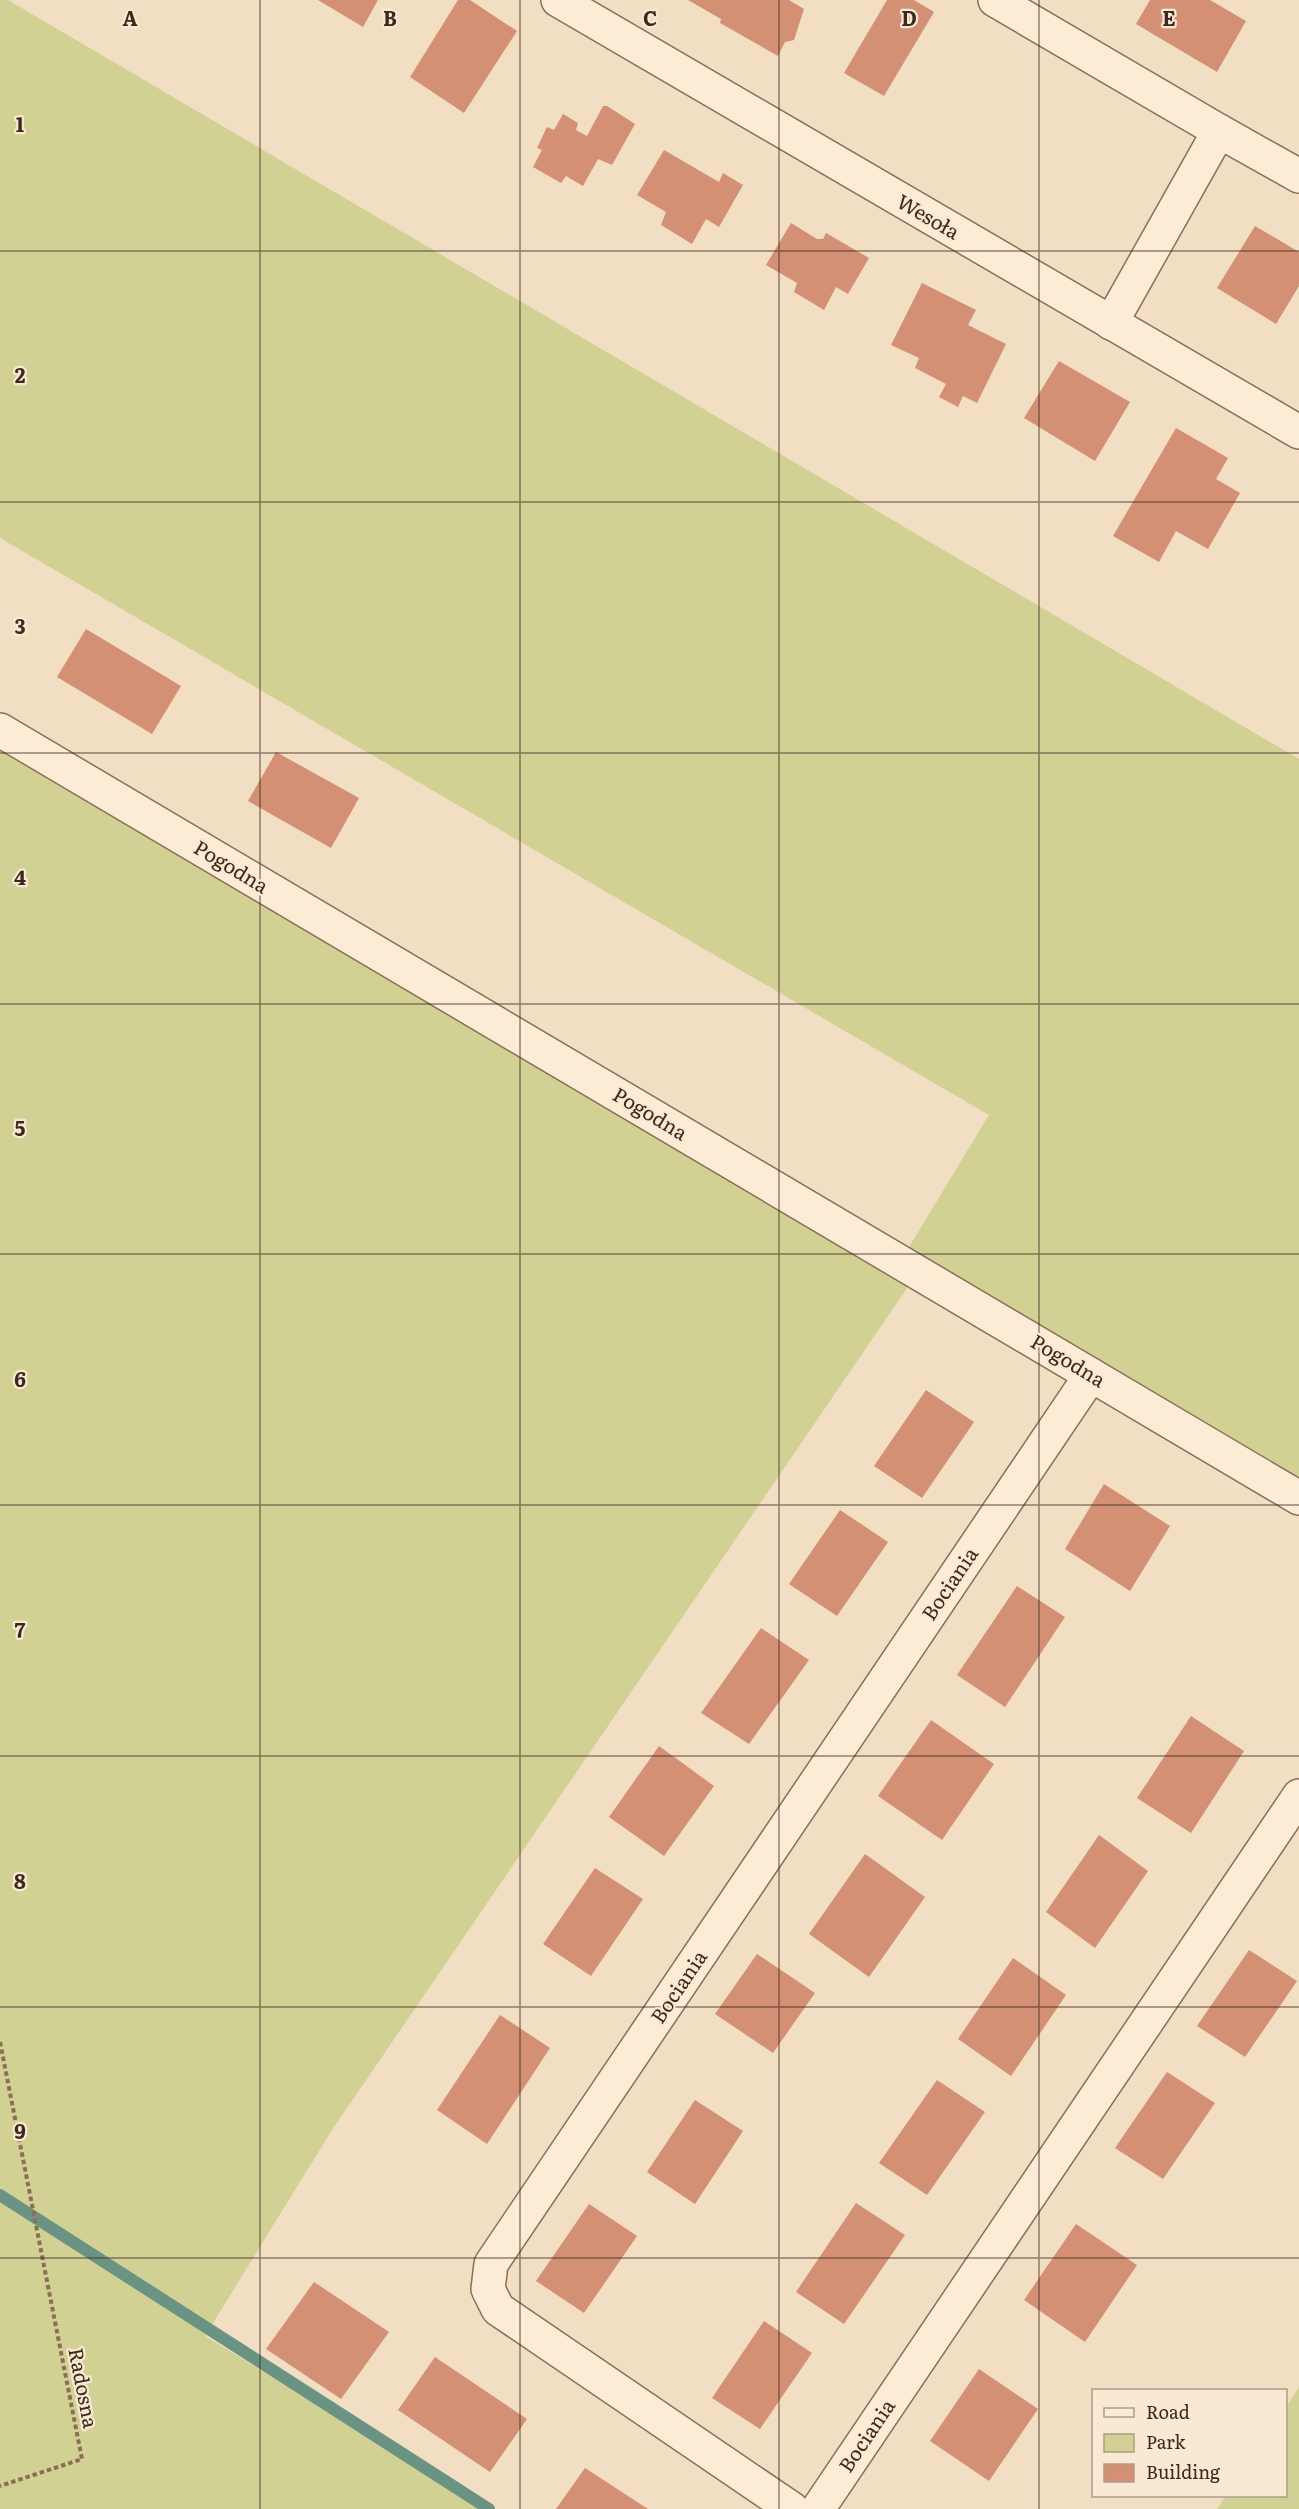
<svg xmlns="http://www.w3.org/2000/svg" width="1299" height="2509" font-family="Literata,serif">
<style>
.green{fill:#d1d194}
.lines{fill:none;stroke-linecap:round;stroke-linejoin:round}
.stream{stroke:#6a9384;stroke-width:12}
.building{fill:#d39074}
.street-casing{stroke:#8d6d57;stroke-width:36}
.path{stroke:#8d6d57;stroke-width:4;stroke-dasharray:4.5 3;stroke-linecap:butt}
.street{stroke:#fcecd6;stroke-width:33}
.grid{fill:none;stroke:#3c281d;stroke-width:1.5;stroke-opacity:0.55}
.labels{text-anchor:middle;stroke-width:4.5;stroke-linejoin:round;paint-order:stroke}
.street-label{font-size:20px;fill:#3c281d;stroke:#f9e9d2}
.grid-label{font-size:20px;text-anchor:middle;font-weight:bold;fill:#3c281d;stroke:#f9e9d2;stroke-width:4.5;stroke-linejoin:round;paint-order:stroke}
</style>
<rect width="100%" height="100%" fill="#f2dec2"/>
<!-- green -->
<g class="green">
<polygon points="0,0 8,0 1299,759 1299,1511 916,1275 332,2130 205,2336 490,2509 0,2509 0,751 892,1275 989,1115 0,538"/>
<polygon points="1299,2387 1299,2509 1217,2509 1226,2496 1286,2496 1286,2407"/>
</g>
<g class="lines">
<!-- stream -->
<polyline class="stream" points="0,2195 489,2509"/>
</g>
<!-- building -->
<g class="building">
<polygon points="318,0 378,0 363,27"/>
<polygon points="458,0 470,0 517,31 464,113 410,77"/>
<polygon points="688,0 789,0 804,9 794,40 785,42 778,56 720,23 721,19"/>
<polygon points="887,0 914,0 934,12 884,96 844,73"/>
<polygon points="1150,0 1210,0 1246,21 1217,72 1136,24"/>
<polygon points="603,106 607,106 635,124 612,165 598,159 583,186 566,176 561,183 533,167 542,150 537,148 547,127 554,130 563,114 578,123 576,130 587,136"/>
<polygon points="664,150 719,182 723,173 743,185 719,227 706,219 692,244 661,225 666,212 637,195"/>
<polygon points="791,223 817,239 823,239 826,233 869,258 848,294 836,287 824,310 794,292 797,283 766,265"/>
<polygon points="1255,226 1299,252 1299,286 1276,324 1217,288"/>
<polygon points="922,283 976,310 968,325 1006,344 977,403 963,396 958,407 939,397 946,384 915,368 919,358 891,345"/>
<polygon points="1059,361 1130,402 1095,461 1024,418"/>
<polygon points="1176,428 1228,458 1216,479 1240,493 1208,549 1176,531 1159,562 1113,536"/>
<polygon points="86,629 181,686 152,734 57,677"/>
<polygon points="276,752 359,798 331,848 248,801"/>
<polygon points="926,1390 974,1422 922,1498 874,1466"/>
<polygon points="1104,1484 1170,1526 1130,1591 1065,1549"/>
<polygon points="840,1510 888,1542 837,1616 789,1584"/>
<polygon points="1017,1586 1065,1617 1005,1707 957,1675"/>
<polygon points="761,1628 809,1660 749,1744 701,1713"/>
<polygon points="1191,1716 1244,1751 1191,1833 1137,1798"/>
<polygon points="931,1720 994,1764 942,1840 878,1796"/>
<polygon points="659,1746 714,1786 664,1856 609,1817"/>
<polygon points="1099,1835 1148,1871 1095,1948 1046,1912"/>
<polygon points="865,1854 925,1897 869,1977 809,1934"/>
<polygon points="595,1868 643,1899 591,1976 543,1944"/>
<polygon points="1249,1950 1297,1981 1245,2057 1197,2026"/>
<polygon points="757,1954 815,1993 773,2053 715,2014"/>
<polygon points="1013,1958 1066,1995 1011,2076 958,2039"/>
<polygon points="500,2015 550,2048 487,2144 437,2110"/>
<polygon points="1167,2072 1215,2103 1163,2179 1115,2148"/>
<polygon points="937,2080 985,2112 927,2195 879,2163"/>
<polygon points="695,2100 743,2131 695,2204 647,2172"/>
<polygon points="856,2203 905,2235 844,2324 796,2292"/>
<polygon points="589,2204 637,2236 584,2313 536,2281"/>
<polygon points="1076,2224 1137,2265 1085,2342 1024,2300"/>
<polygon points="314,2282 389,2332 341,2399 266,2349"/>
<polygon points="764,2321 812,2353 760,2429 712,2398"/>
<polygon points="435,2357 527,2419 490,2472 398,2410"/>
<polygon points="979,2369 1038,2409 989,2481 930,2441"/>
<polygon points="585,2468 648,2509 556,2509"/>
</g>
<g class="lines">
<defs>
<g id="street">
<polyline points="558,0 1299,432"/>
<polyline points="995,0 1219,131 1111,323"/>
<polyline points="1219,131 1299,176"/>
<polyline points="0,730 1299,1498"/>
<polyline points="792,2509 498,2309 488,2289 491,2264 1091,1375"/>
<polyline points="818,2509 1299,1796"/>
</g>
</defs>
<!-- street casing -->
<use href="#street" class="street-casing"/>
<!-- path -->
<polyline class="path" points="0,2042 82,2459 0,2486"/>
<!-- street -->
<use href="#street" class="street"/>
</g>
<!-- grid -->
<path class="grid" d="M260 0V2509M520 0V2509M779 0V2509M1039 0V2509M0 251H1299M0 502H1299M0 753H1299M0 1004H1299M0 1254H1299M0 1505H1299M0 1756H1299M0 2007H1299M0 2258H1299"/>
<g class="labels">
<!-- street labels -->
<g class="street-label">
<text transform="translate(928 217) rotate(30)" y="7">Wesoła</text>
<text transform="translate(231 867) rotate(31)" y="7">Pogodna</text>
<text transform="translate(650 1114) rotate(31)" y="7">Pogodna</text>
<text transform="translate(1068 1361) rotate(31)" y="7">Pogodna</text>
<text transform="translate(950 1584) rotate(-56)" y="7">Bociania</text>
<text transform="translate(679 1987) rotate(-56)" y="7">Bociania</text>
<text transform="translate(83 2388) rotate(79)" y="7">Radosna</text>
<text transform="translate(867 2436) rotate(-56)" y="7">Bociania</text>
</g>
</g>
<g class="grid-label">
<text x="130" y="26">A</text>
<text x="390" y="26">B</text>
<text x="650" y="26">C</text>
<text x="909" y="26">D</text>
<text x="1169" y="26">E</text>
<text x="20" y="132">1</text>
<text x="20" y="383">2</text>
<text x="20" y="634">3</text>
<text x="20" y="885">4</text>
<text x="20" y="1136">5</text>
<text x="20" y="1387">6</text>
<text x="20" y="1638">7</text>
<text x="20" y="1889">8</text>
<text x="20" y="2139">9</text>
</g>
<!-- legend -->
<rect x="1092" y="2389" width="195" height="108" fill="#f9e9d2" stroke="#ad9c8a" stroke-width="1.5"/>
<rect x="1104" y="2408" width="30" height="9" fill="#fcecd6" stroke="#ad9c8a" stroke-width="1.5"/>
<text x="1146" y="2419" font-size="18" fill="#3c281d">Road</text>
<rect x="1104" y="2434" width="30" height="18" fill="#d1d194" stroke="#ad9c8a" stroke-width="1.5"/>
<text x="1146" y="2449" font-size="18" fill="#3c281d">Park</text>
<rect x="1104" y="2464" width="30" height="18" fill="#d39074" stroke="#ad9c8a" stroke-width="1.5"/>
<text x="1146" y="2479" font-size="18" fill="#3c281d">Building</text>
</svg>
